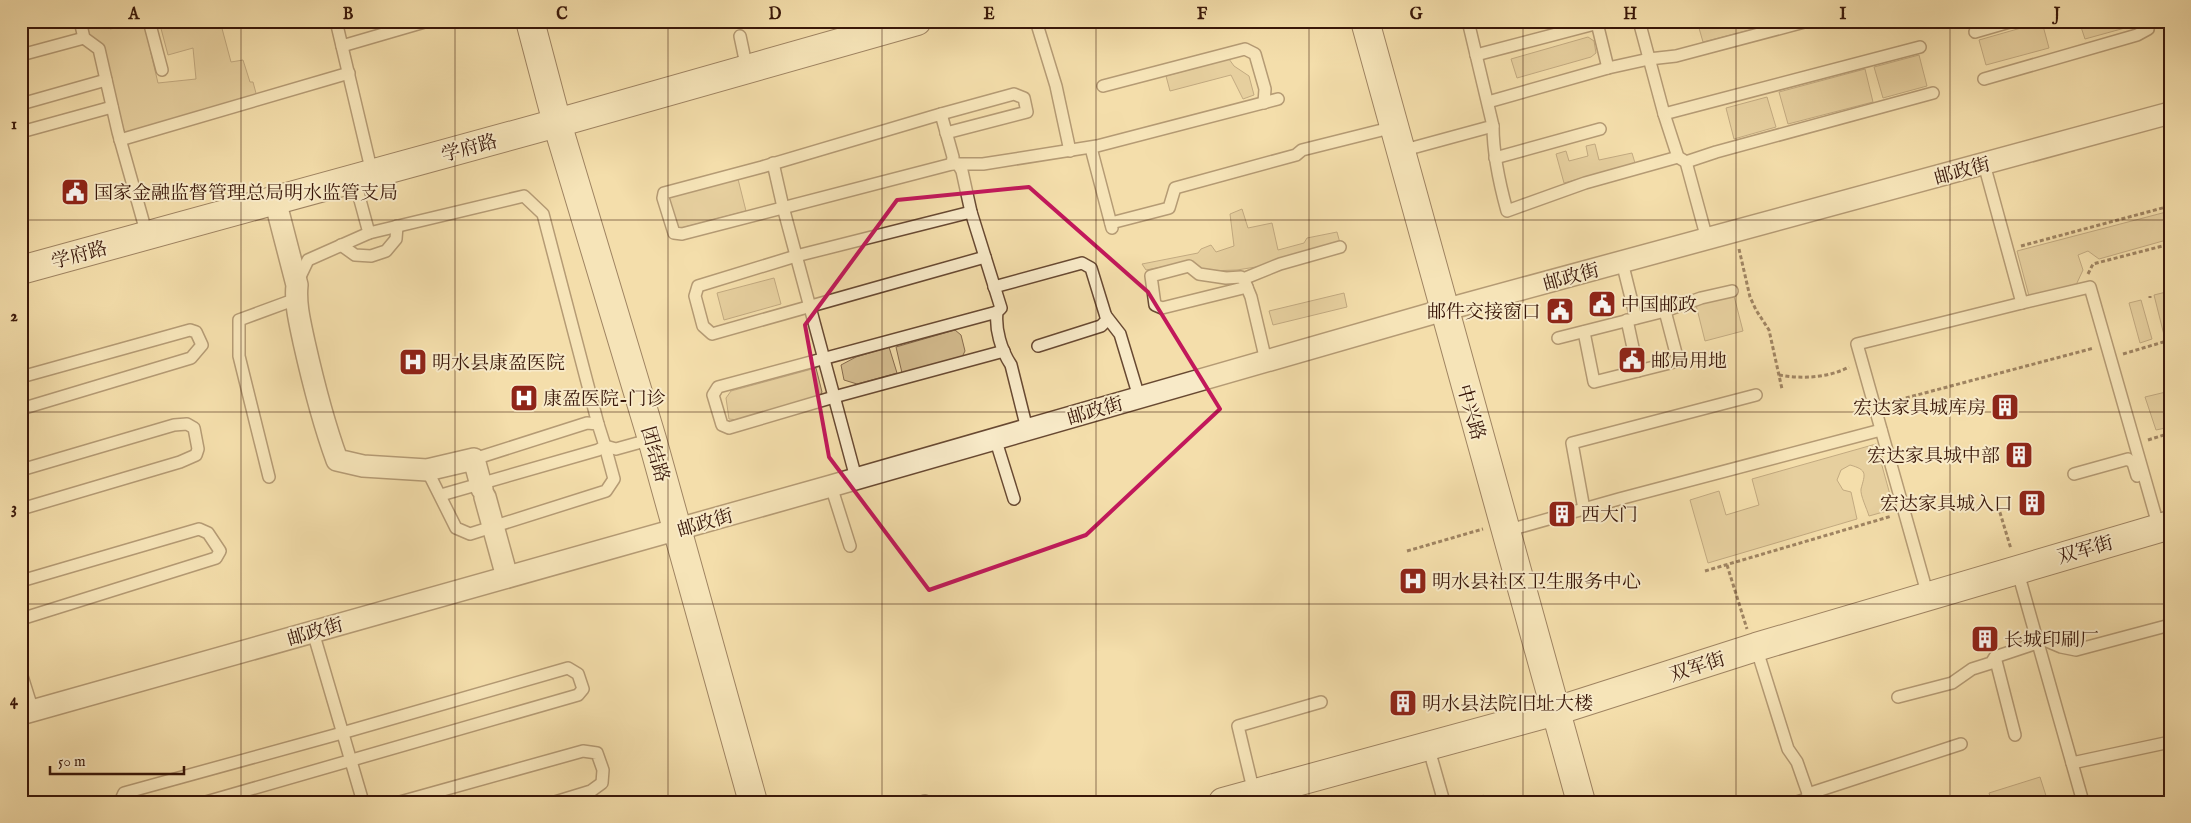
<svg xmlns="http://www.w3.org/2000/svg" width="2191" height="823" font-family="'IM FELL English','Noto Serif SC',serif">
<style>
.green{fill:#d4bc8f;stroke:#866a4c}
.lines{fill:none;stroke-linecap:round;stroke-linejoin:round}
.lane-casing{stroke:#684932;stroke-width:14}
.street-casing{stroke:#684932;stroke-width:24}
.secondary-casing{stroke:#391709;stroke-width:30}
.path{stroke:#391709;stroke-width:3;stroke-dasharray:4 2.5;stroke-linecap:butt}
.lane{stroke:#f8eac8;stroke-width:11}
.street{stroke:#f8eac8;stroke-width:21}
.secondary{stroke:#f8eac8;stroke-width:28}
.marked{fill:none;stroke:#c2185b;stroke-width:4;stroke-linejoin:round}
.grid{fill:none;stroke:#391709;stroke-width:1;stroke-opacity:0.55}
.labels{text-anchor:middle;stroke-width:4;stroke-linejoin:round;paint-order:stroke}
.street-label{font-size:19px;fill:#391709;stroke:#f8eac8}
.poi-label{font-size:19px;fill:#391709;stroke:#f8eac8;text-anchor:start}
.neatline{fill:none;stroke:#391709;stroke-width:2}
.grid-label{font-size:16px;text-anchor:middle;font-weight:bold;fill:#391709}
</style>
<rect width="100%" height="100%" fill="#f4deab"/>
<filter id="stains"><feTurbulence type="fractalNoise" baseFrequency=".004" numOctaves="4"/><feColorMatrix values="0 0 0 0 .2 0 0 0 0 .09 0 0 0 0 .02 0 0 0 .5 -.17"/></filter>
<radialGradient id="worn" r=".72"><stop offset=".6" stop-color="#630" stop-opacity="0"/><stop offset="1" stop-color="#630" stop-opacity=".3"/></radialGradient>
<!-- green -->
<g class="green">
<polygon points="84,21 108,21 110,29 137,24 144,24 158,83 196,79 193,48 168,55 159,21 220,21 231,62 243,60 250,82 253,82 257,97 125,134 103,49 88,36"/>
<polygon points="1697,21 1768,21 1769,25 1703,42"/>
<polygon points="2079,21 2143,21 2143,23 2085,39"/>
<polygon points="2042,22 2049,48 1986,65 1979,40"/>
<polygon points="1588,37 1594,41 1596,53 1591,57 1517,78 1511,59"/>
<polygon points="1919,55 1927,86 1883,98 1874,67"/>
<polygon points="1229,59 1234,66 1249,76 1254,95 1243,99 1231,75 1170,91 1166,76"/>
<polygon points="1865,69 1873,102 1788,124 1779,92"/>
<polygon points="1767,97 1776,127 1734,139 1726,108"/>
<polygon points="1595,144 1599,160 1632,153 1635,163 1564,183 1556,154 1566,151 1569,161 1588,156 1586,146"/>
<polygon points="738,179 746,211 677,229 669,196"/>
<polygon points="1242,209 1248,228 1272,223 1278,250 1304,243 1307,238 1337,232 1340,243 1262,266 1237,270 1209,271 1188,262 1146,270 1142,264 1198,253 1201,249 1211,245 1216,252 1234,246 1230,214"/>
<polygon points="2170,211 2170,239 2099,259 2088,251 2078,255 2083,270 2076,285 2029,296 2017,251"/>
<polygon points="774,278 781,304 724,320 717,293"/>
<polygon points="2170,291 2170,334 2164,335 2154,295"/>
<polygon points="1344,293 1347,307 1273,325 1269,311"/>
<polygon points="1734,296 1743,331 1705,341 1696,305"/>
<polygon points="2141,300 2152,339 2140,343 2129,303"/>
<polygon points="955,330 961,335 965,351 962,357 902,373 896,347"/>
<polygon points="889,347 897,373 857,384 844,380 841,365 856,357"/>
<polygon points="816,368 822,392 820,396 738,420 729,419 726,398 731,391"/>
<polygon points="2170,391 2170,427 2156,430 2145,397"/>
<path d="M1876 444 1894 509 1869 516C1867 509 1860 495 1861 489 1865 474 1868 470 1850 465L1841 470 1837 480 1843 490 1851 492 1857 519 1708 563 1690 500 1719 491 1726 515 1759 505 1752 479Z"/>
<polygon points="2040,777 2048,802 1992,802 1989,793"/>
</g>
<g class="lines">
<defs>
<g id="lane">
<polyline points="80,21 84,38 99,49 118,132 147,235"/>
<polyline points="149,21 162,70"/>
<polyline points="336,21 372,173"/>
<polyline points="1036,21 1056,86 1070,151"/>
<polyline points="1639,21 1664,114 1678,157 1686,162 1707,239"/>
<polyline points="243,22 246,21"/>
<polyline points="1597,23 1608,68"/>
<polyline points="1975,32 2013,21"/>
<polyline points="740,36 747,69"/>
<polyline points="342,46 428,21"/>
<polyline points="21,55 84,38"/>
<polyline points="1476,55 1606,21"/>
<polyline points="1984,79 2137,35 2148,29 2146,21"/>
<polyline points="1103,86 1245,49 1255,54 1265,89 1264,103"/>
<polyline points="1488,102 1608,68 1649,59 1676,56 1808,21"/>
<polyline points="21,104 106,80"/>
<polygon points="941,114 953,157 952,164 682,234 674,233 663,198 664,193 762,167"/>
<polyline points="941,114 1014,94 1024,98 1027,112 946,133"/>
<polyline points="1664,114 1920,47"/>
<path d="M1493 126C1493 155 1499 182 1507 211L1585 183 1678 157"/>
<polyline points="21,132 112,107"/>
<polyline points="120,140 349,73"/>
<polyline points="1091,148 1112,228"/>
<polyline points="1401,151 1493,126 1468,21"/>
<polyline points="1495,158 1600,129"/>
<polyline points="1686,162 1716,152 1933,93"/>
<polyline points="773,163 783,207 856,478"/>
<polyline points="952,164 983,164 1097,146 1278,99"/>
<path d="M958 164 962 171 971 212 1001 308 997 312C995 329 1001 350 1011 365L1027 429"/>
<polyline points="971,212 796,256 698,286 695,296 703,326 712,334 985,257"/>
<polyline points="1111,223 1169,208 1175,188 1296,155 1302,150 1394,127"/>
<polyline points="369,233 524,196 543,214 598,424"/>
<polyline points="341,245 355,255 371,256 386,251 396,239 397,226"/>
<polyline points="1622,262 1636,318"/>
<polyline points="1244,280 1251,297 1266,361"/>
<polyline points="298,281 308,260 369,233 354,178"/>
<polyline points="994,287 1082,263 1091,268 1107,320 1101,326 1038,346"/>
<polyline points="1247,287 1162,308 1155,305 1151,276 1189,266 1199,274 1226,278 1241,277 1243,279 1280,264 1340,247"/>
<polyline points="2022,303 2090,287 2159,528"/>
<polyline points="1665,311 1701,298 1732,291"/>
<polyline points="997,312 718,387 713,395 722,425 729,428 834,397 1004,351"/>
<polyline points="1106,316 1120,334 1139,397"/>
<polyline points="1584,332 1594,382 1638,371 1627,320"/>
<polyline points="1558,338 1665,311 1678,361 1638,371"/>
<polyline points="21,377 190,330 196,332 202,345 191,358 21,409"/>
<polyline points="995,438 1014,499"/>
<polyline points="605,446 616,449 652,439"/>
<polyline points="21,470 174,425 187,424 194,428 198,449 196,455 180,462 21,509"/>
<polyline points="427,470 456,528 470,534 606,491 614,479 605,446"/>
<polyline points="2074,474 2128,459 2133,463 2137,476"/>
<polyline points="269,477 239,356 239,320 296,299"/>
<polyline points="831,486 850,546"/>
<polyline points="441,495 598,450 605,446 598,424 587,423 474,459"/>
<polyline points="1584,509 1572,443 1756,395"/>
<polyline points="1506,531 1619,499 1881,430"/>
<polyline points="2017,569 2083,802"/>
<polyline points="21,581 199,529 208,533 220,551 216,558 21,619"/>
<polyline points="1928,596 1857,344 2022,303 1984,164"/>
<polyline points="313,632 363,802"/>
<polyline points="2035,636 2061,647 2076,650 2170,625"/>
<polyline points="1756,647 1788,749 1797,762 1811,802"/>
<polyline points="1995,657 2015,735"/>
<polyline points="21,673 33,711"/>
<polyline points="1898,697 1952,683 1972,669 1991,663 1995,657 2037,643"/>
<polyline points="1428,746 1444,802"/>
<polyline points="2072,763 2170,742"/>
<polyline points="1254,793 1238,726 1321,702"/>
<polyline points="1808,794 1961,744"/>
<polyline points="120,802 124,793 342,733 568,668 578,674 583,689 578,695 206,802"/>
<polyline points="400,802 583,751 597,753 603,770 602,783 591,791 555,802"/>
<polyline points="922,802 925,801"/>
<polyline points="1797,802 1810,798"/>
</g>
<g id="street">
<path d="M275 200 297 285C295 304 300 323 304 342 313 382 323 422 337 460L363 466 427 470 474 459 482 489"/>
<polyline points="485,497 507,577"/>
<polyline points="21,714 831,486 1444,310 2170,113"/>
</g>
<g id="secondary">
<polyline points="530,21 557,123 652,439 753,802"/>
<polyline points="1365,21 1581,802"/>
<polyline points="21,270 557,123 917,21"/>
<polyline points="1223,802 1556,711 1756,647 2170,525"/>
</g>
</defs>
<!-- lane casing -->
<use href="#lane" class="lane-casing"/>
<!-- street casing -->
<use href="#street" class="street-casing"/>
<!-- secondary casing -->
<use href="#secondary" class="secondary-casing"/>
<!-- path -->
<g class="path">
<polyline points="2021,246 2170,206"/>
<polyline points="1739,249 1750,297 1756,310 1769,330 1782,389"/>
<polyline points="2088,274 2093,264 2170,244"/>
<polyline points="2150,296 2150,298"/>
<polyline points="2123,354 2170,340"/>
<path d="M1779 375C1802 379 1828 378 1849 367"/>
<polyline points="1887,403 2094,348"/>
<polyline points="2148,440 2170,433"/>
<polyline points="1998,506 2011,549"/>
<polyline points="1407,551 1483,529"/>
<polyline points="1727,565 1747,629"/>
<polyline points="1705,571 1892,516"/>
<polyline points="1461,802 1485,796 1487,802"/>
</g>
<!-- lane -->
<use href="#lane" class="lane"/>
<!-- street -->
<use href="#street" class="street"/>
<!-- secondary -->
<use href="#secondary" class="secondary"/>
</g>
<!-- marked area -->
<path d="M0 0H2191V823H0ZM1029 187 1148 292 1220 409 1086 535 929 590 829 457 805 325 897 200Z" fill="#f4deab" fill-opacity=".55" fill-rule="evenodd"/>
<path class="marked" d="M1029 187 1148 292 1220 409 1086 535 929 590 829 457 805 325 897 200Z"/>
<!-- grid -->
<path class="grid" d="M241 21V802M455 21V802M668 21V802M882 21V802M1096 21V802M1309 21V802M1523 21V802M1736 21V802M1950 21V802M21 220H2170M21 412H2170M21 604H2170"/>
<!-- icons -->
<defs>
<symbol id="civic-square" viewBox="-11 -11 22 22"><rect x="-9" y="-9" width="18" height="18" rx="4" fill="#8f2418" stroke="#f8eac8"/><path d="M-.6-6.5H3V-4.5H.6V-3L4-1V1h2V6H-6V1h2V-1L-.6-3ZM-1.2 2.5V6h2.4V2.5Z" fill="#fff"/></symbol>
<symbol id="hospital-square" viewBox="-11 -11 22 22"><rect x="-9" y="-9" width="18" height="18" rx="4" fill="#8f2418" stroke="#f8eac8"/><path d="M-5-5h3v3.5h4V-5h3V5h-3V1.5h-4V5h-3Z" fill="#fff"/></symbol>
<symbol id="building-square" viewBox="-11 -11 22 22"><rect x="-9" y="-9" width="18" height="18" rx="4" fill="#8f2418" stroke="#f8eac8"/><path d="M-4-6H4V6H1V3H-1V6H-4ZM-2.5-4.3h1.7v1.8h-1.7ZM.8-4.3h1.7v1.8H.8ZM-2.5-1h1.7V.8h-1.7ZM.8-1h1.7V.8H.8Z" fill="#fff"/></symbol>
</defs>
<g fill-rule="evenodd">
<use href="#civic-square" x="59" y="176" width="32" height="32"/>
<use href="#civic-square" x="1586" y="288" width="32" height="32"/>
<use href="#civic-square" x="1544" y="295" width="32" height="32"/>
<use href="#civic-square" x="1616" y="344" width="32" height="32"/>
<use href="#hospital-square" x="397" y="346" width="32" height="32"/>
<use href="#hospital-square" x="508" y="382" width="32" height="32"/>
<use href="#building-square" x="1989" y="391" width="32" height="32"/>
<use href="#building-square" x="2003" y="439" width="32" height="32"/>
<use href="#building-square" x="2016" y="487" width="32" height="32"/>
<use href="#building-square" x="1546" y="498" width="32" height="32"/>
<use href="#hospital-square" x="1397" y="565" width="32" height="32"/>
<use href="#building-square" x="1969" y="623" width="32" height="32"/>
<use href="#building-square" x="1387" y="687" width="32" height="32"/>
</g>
<g class="labels">
<!-- street labels -->
<g class="street-label">
<text transform="translate(469 147) rotate(-15)" y="7">学府路</text>
<text transform="translate(1962 170) rotate(-15)" y="7">邮政街</text>
<text transform="translate(79 254) rotate(-15)" y="7">学府路</text>
<text transform="translate(1571 276) rotate(-15)" y="7">邮政街</text>
<text transform="translate(1095 410) rotate(-16)" y="7">邮政街</text>
<text transform="translate(1472 412) rotate(74)" y="7">中兴路</text>
<text transform="translate(656 454) rotate(74)" y="7">团结路</text>
<text transform="translate(705 522) rotate(-16)" y="7">邮政街</text>
<text transform="translate(2085 549) rotate(-16)" y="7">双军街</text>
<text transform="translate(315 631) rotate(-16)" y="7">邮政街</text>
<text transform="translate(1697 666) rotate(-18)" y="7">双军街</text>
</g>
<!-- poi labels -->
<g class="poi-label">
<text x="94" y="199">国家金融监督管理总局明水监管支局</text>
<text x="1621" y="311">中国邮政</text>
<text x="1541" y="318" text-anchor="end">邮件交接窗口</text>
<text x="1651" y="367">邮局用地</text>
<text x="432" y="369">明水县康盈医院</text>
<text x="543" y="405">康盈医院-门诊</text>
<text x="1986" y="414" text-anchor="end">宏达家具城库房</text>
<text x="2000" y="462" text-anchor="end">宏达家具城中部</text>
<text x="2013" y="510" text-anchor="end">宏达家具城入口</text>
<text x="1581" y="521">西大门</text>
<text x="1432" y="588">明水县社区卫生服务中心</text>
<text x="2004" y="646">长城印刷厂</text>
<text x="1422" y="710">明水县法院旧址大楼</text>
</g>
</g>
<!-- margin -->
<rect width="2191" height="823" fill="none" stroke="#f4deab" stroke-width="55"/>
<!-- scale -->
<path d="M50 766v8h134v-8" fill="none" stroke="#391709" stroke-width="2.5"/>
<text x="58" y="766" font-size="15" fill="#391709" stroke="#f8eac8" stroke-width="4" paint-order="stroke">50 m</text>
<rect x="28" y="28" width="2136" height="768" class="neatline"/>
<g class="grid-label">
<text x="134" y="19">A</text>
<text x="348" y="19">B</text>
<text x="562" y="19">C</text>
<text x="775" y="19">D</text>
<text x="989" y="19">E</text>
<text x="1202" y="19">F</text>
<text x="1416" y="19">G</text>
<text x="1630" y="19">H</text>
<text x="1843" y="19">I</text>
<text x="2057" y="19">J</text>
<text x="14" y="129">1</text>
<text x="14" y="321">2</text>
<text x="14" y="513">3</text>
<text x="14" y="705">4</text>
</g>
<rect width="100%" height="100%" filter="url(#stains)"/>
<rect width="100%" height="100%" fill="url(#worn)"/>
</svg>
